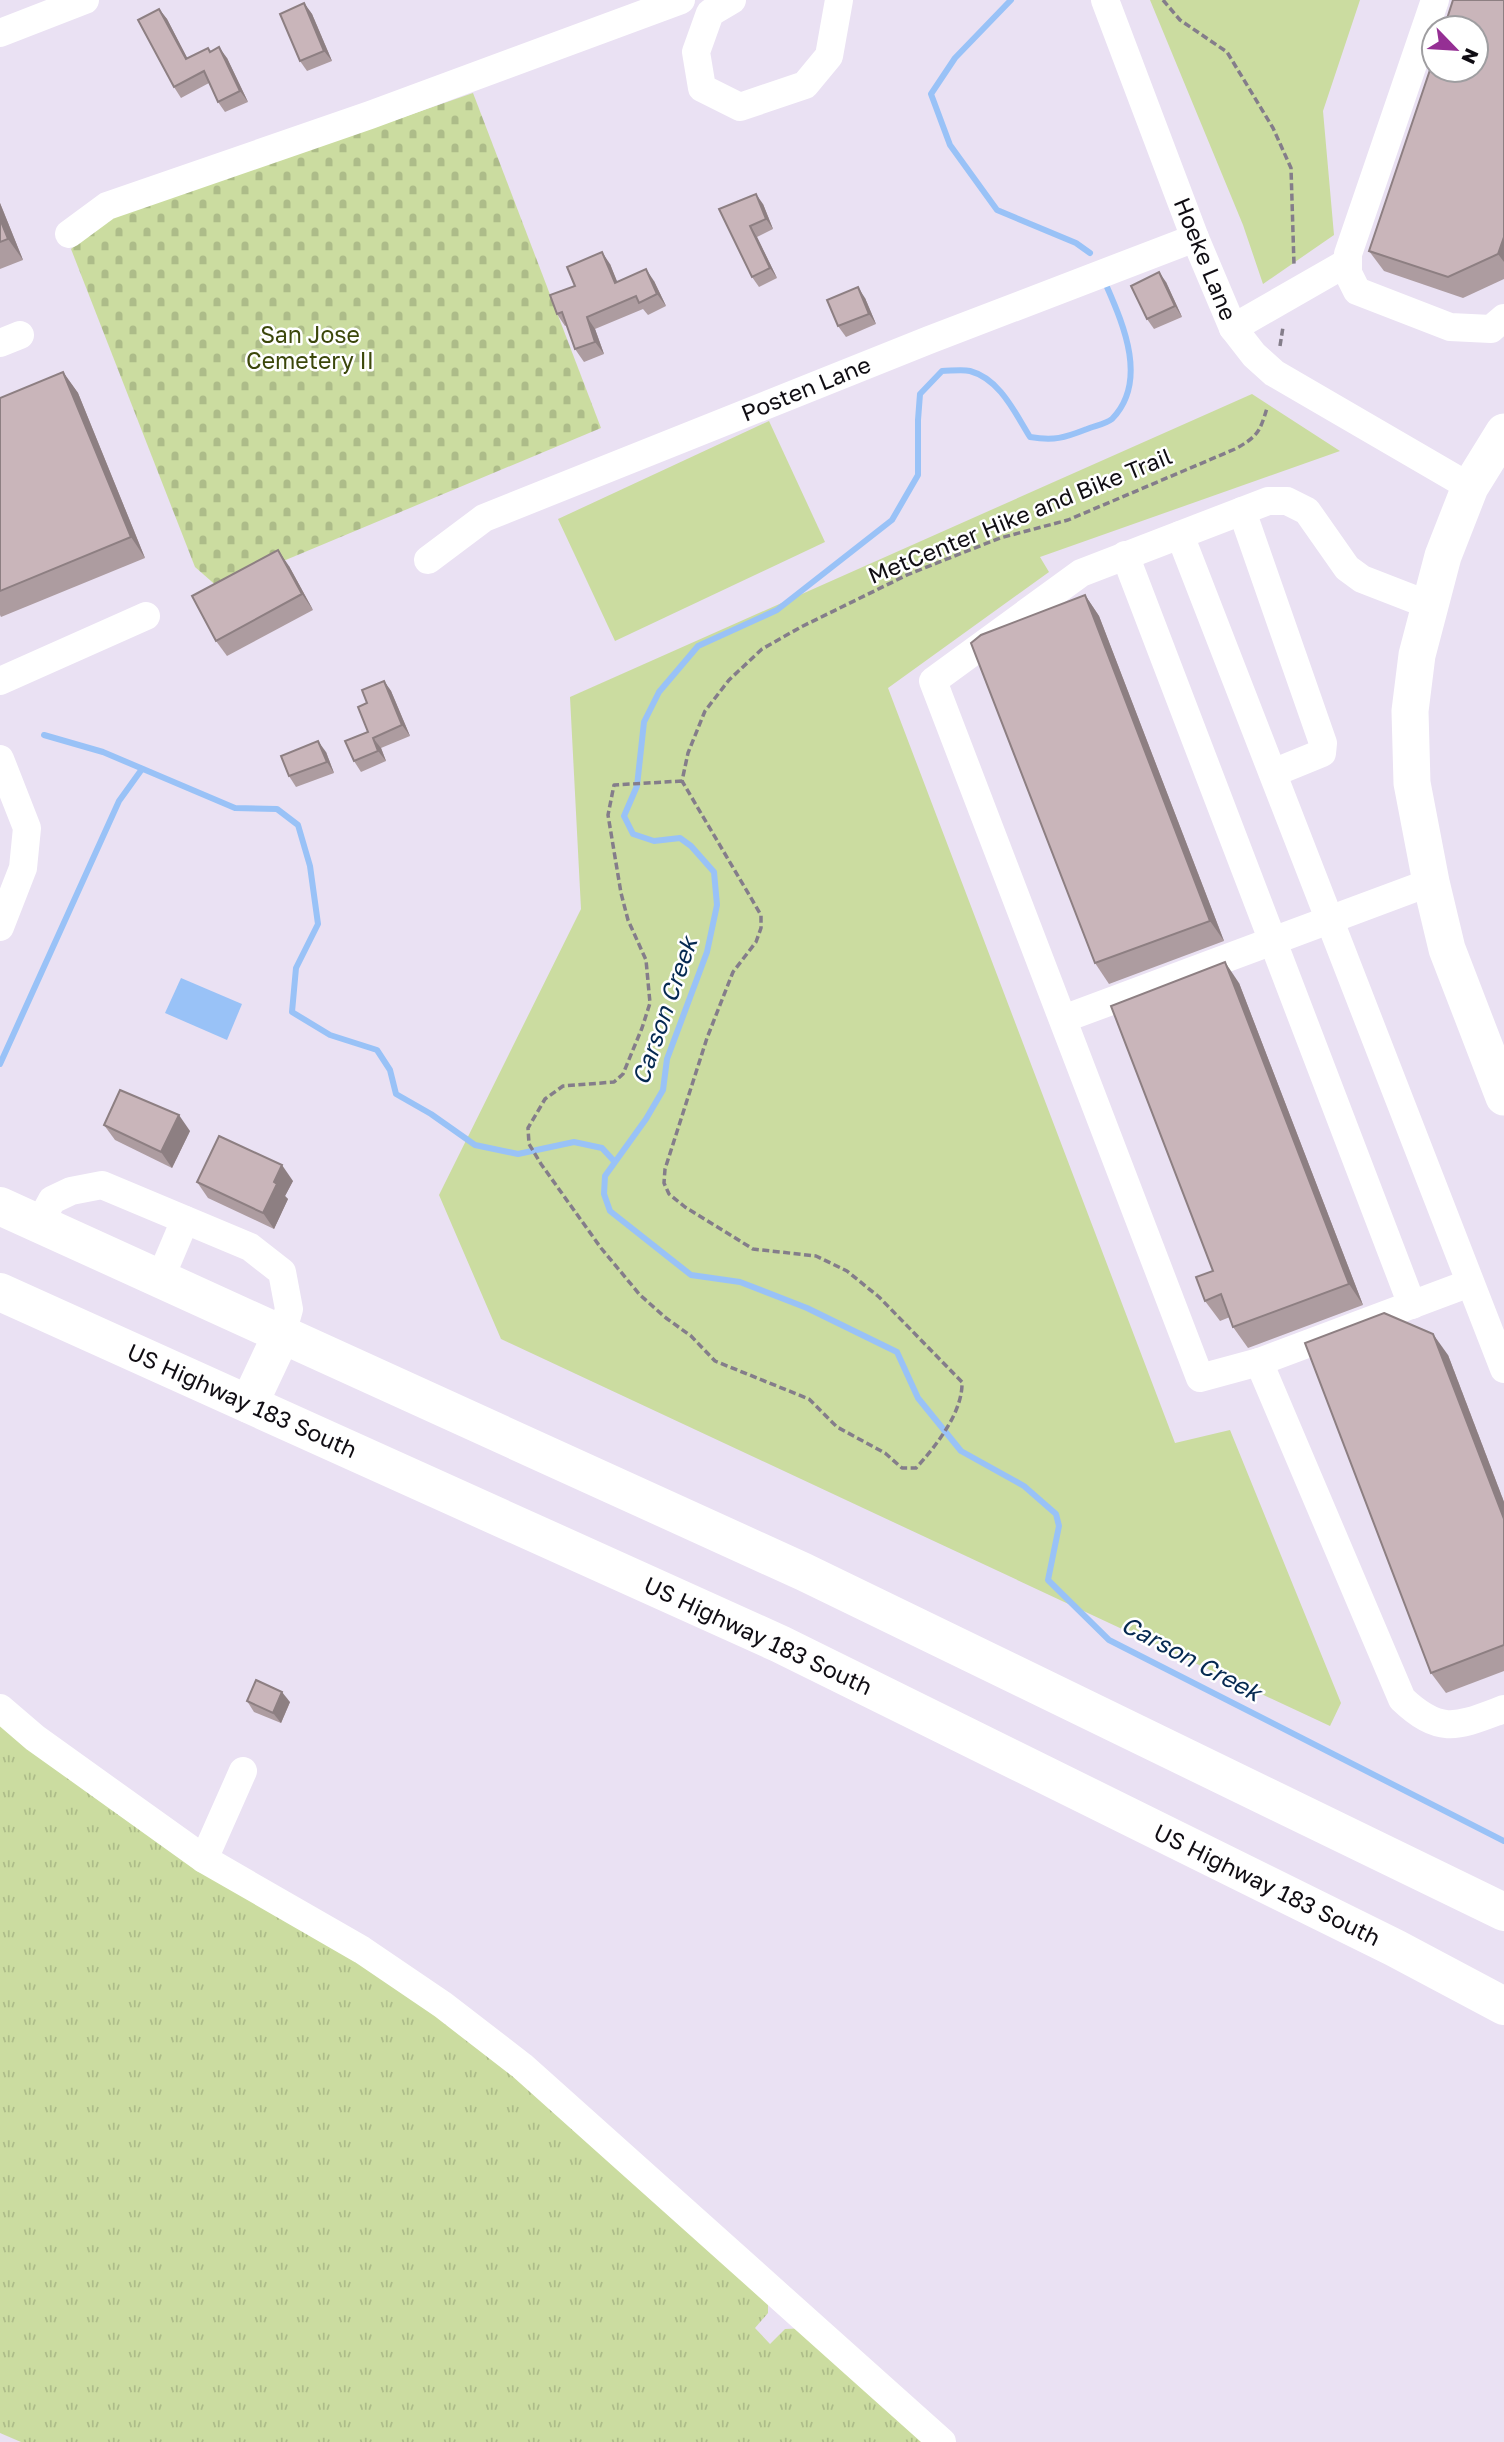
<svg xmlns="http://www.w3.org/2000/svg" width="1504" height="2442" font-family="'Golos Text',sans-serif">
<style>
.grass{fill:url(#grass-tufts)}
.cemetery{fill:url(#cemetery-stones)}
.park{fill:#cbdca0}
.water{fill:#99c2f7}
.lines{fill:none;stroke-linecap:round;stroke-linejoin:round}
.stream{stroke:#99c2f7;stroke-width:6}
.path{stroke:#847d8a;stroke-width:3.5;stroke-dasharray:7 3.5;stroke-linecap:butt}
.minor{stroke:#fff;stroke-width:28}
.major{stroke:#fff;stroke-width:37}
.highway{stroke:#fff;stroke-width:38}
.wall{fill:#ad9ca0}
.shaded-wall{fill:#8d7f82}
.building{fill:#c9b5ba;stroke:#8d7f82;stroke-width:2}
.labels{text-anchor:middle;stroke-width:5;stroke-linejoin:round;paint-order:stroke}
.street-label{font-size:23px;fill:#100d13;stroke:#fff}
.park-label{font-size:23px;fill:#3b470a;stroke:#fff}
.water-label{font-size:24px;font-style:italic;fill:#052951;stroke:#fff}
</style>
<defs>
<pattern id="grass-tufts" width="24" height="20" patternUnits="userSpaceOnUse" patternTransform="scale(1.75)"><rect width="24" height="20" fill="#cbdca0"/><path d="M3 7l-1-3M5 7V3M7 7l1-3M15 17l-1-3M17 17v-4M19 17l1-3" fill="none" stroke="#adbc89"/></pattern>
<pattern id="cemetery-stones" width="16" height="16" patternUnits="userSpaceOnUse" patternTransform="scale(1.75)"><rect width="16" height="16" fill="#cbdca0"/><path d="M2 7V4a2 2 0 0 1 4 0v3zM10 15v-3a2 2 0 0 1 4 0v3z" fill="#adbc89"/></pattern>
</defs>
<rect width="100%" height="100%" fill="#eae1f3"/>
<!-- grass -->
<polygon class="grass" points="0,1716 440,2009 768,2292 768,2313 755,2328 770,2344 785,2329 807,2328 936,2442 21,2442 0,2433"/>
<!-- cemetery -->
<polygon class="cemetery" points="473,93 601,428 219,588 195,567 71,249 104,221"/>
<!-- park -->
<g class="park">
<polygon points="1150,0 1360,0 1323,111 1334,235 1263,284 1243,225"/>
<polygon points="1252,394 1340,451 1040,557 1049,572 888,688 1175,1443 1230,1430 1341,1703 1330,1726 501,1339 439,1195 581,909 570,697"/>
<polygon points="769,421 825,542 615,641 558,519"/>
</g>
<!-- water -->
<polygon class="water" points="181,978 242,1004 227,1040 165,1013"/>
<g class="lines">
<!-- stream -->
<g class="stream">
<polyline points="1011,0 955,58 931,94 950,145 997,210 1076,243 1090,253"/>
<path d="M1107 287C1124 326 1148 382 1112 419 1106 424 1094 426 1087 429 1064 438 1054 441 1030 437 1015 413 1000 379 970 371 962 369 950 371 942 371L920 394 918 420V475L892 520 777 610 698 646 659 692 644 722 637 786 624 816 633 834 654 841 680 838 691 846 714 872 717 905 707 952 667 1059 663 1090 646 1119 605 1176 604 1194 610 1211 691 1275 740 1282 807 1308 897 1352 918 1398 961 1451 1024 1486 1056 1514 1059 1526 1048 1580 1109 1640 1504 1841"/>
<polyline points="44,735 103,752 235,808 277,809 298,825 310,866 318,924 296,968 292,1012 330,1035 377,1050 390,1070 396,1094 431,1114 475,1145 518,1154 574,1142 602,1148 614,1161"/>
<polyline points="0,1064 119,801 142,769"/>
</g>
<!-- path -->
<g class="path">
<polyline points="1163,0 1180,20 1227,52 1273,128 1291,168 1294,265"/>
<polyline points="1280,346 1283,327"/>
<path d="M682 781 614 785 608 815 621 893 628 920 646 960 650 1003 642 1028 623 1074 614 1082 563 1086 545 1099 528 1128 529 1144 541 1164 601 1248 640 1295 666 1318 691 1336 715 1361 809 1399 837 1427 885 1453 902 1468H916C936 1446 963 1412 962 1382L879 1297 847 1271 816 1256 753 1249 685 1207 669 1194 664 1183 665 1169 707 1038 733 972 756 942 761 928V915L682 781 688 753 705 711 729 680 762 649 801 627 909 574 1000 538 1068 520 1235 449C1257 437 1260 432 1267 408"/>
</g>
<!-- minor -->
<g class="minor">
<polyline points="732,0 710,13 696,52 702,88 740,107 805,85 829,56 839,0"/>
<polyline points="1105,0 1195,238 1233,328 1254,355 1274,373 1470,487"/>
<polyline points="1435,0 1348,254 1348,273 1357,291 1450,327 1491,329 1504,318"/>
<polyline points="0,33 85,0"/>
<polyline points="69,234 107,206 370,115 681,0"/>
<polyline points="1233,328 1348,262"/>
<polyline points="0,343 20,335"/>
<polyline points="1242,511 1323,743 1322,753 1273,773"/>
<polyline points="1180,535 1504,1369"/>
<polyline points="1125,555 1412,1305"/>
<polyline points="428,560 484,518 929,340 1195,238"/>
<polyline points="1429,605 1362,579 1347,568 1307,511 1287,501 1268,501 1081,573 933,681 1200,1378 1259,1362 1470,1283"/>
<polyline points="0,681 146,616"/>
<polyline points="0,759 27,828 23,868 0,927"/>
<polyline points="1063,1019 1431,882"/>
<polyline points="39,1224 52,1200 71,1191 102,1185 250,1247 282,1272 289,1309 282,1334"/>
<polyline points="160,1279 185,1220"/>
<path d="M1259 1362 1402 1699C1441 1736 1458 1726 1504 1709"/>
<polyline points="0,1708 35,1738 204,1859 362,1950 443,2005 522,2066 942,2442"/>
<polyline points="204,1859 243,1771"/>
</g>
<!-- major -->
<polyline class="major" points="1504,432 1470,487 1443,556 1417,655 1410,711 1412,783 1431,882 1447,949 1504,1097"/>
<!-- highway -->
<g class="highway">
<polyline points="0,1206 804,1572 1504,1912"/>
<polyline points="0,1292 780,1644 1395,1948 1504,2006"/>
<polyline points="249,1404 282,1334"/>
</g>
</g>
<!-- wall -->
<g class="wall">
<polygon points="1504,0 1504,279 1463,298 1384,271 1369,251"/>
<polygon points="304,3 312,14 332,61 307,71 300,61"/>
<polygon points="159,9 167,19 187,58 208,48 211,51 227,58 248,102 225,112 218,102 209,83 181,98 174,87"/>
<polygon points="0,203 23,260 0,269"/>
<polygon points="763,204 773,229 757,237 777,278 759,287 752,277 719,209"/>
<polygon points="610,264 617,282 654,281 666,306 648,315 643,309 595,329 604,354 584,362 575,349 567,325 565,326 557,314 575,286"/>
<polygon points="1166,282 1182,317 1154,329 1147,319"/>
<polygon points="865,298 876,324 846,337 838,326"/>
<polygon points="63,372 78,393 145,558 1,617 0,615 0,398"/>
<polygon points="289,566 313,610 227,656 216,641"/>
<polygon points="1085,595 1099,616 1224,941 1109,984 1095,963"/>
<polygon points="384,681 391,691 410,736 381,748 386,761 361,772 354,761 368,732 367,703"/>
<polygon points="326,752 334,773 296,787 289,776"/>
<polygon points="1239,983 1363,1305 1248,1348 1233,1327 1230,1317 1220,1321 1205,1301 1213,1271"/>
<polygon points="104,1125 190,1131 172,1168 115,1140"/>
<polygon points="293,1181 285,1196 288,1199 274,1229 208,1198 197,1182"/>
<polygon points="1448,1355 1504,1502 1504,1671 1446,1693 1431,1673"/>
<polygon points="247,1701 290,1702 281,1723 254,1712"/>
</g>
<!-- shaded-wall -->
<g class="shaded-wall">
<polygon points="304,3 312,14 332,61 324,51"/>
<polygon points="159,9 167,19 193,69 186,59"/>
<polygon points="219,47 227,58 248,102 240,91"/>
<polygon points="756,194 763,204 773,229 766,219"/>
<polygon points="0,203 23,260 8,239 0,219"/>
<polygon points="750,226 757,237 777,278 770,268"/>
<polygon points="1504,237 1504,262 1498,254"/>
<polygon points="602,252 610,264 623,296 615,283"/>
<polygon points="646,269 654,281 666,306 657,294"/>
<polygon points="1159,272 1166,282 1182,317 1175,306"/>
<polygon points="858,287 865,298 876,324 869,314"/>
<polygon points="587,317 595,329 604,354 595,342"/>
<polygon points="63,372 78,393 145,558 131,537"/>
<polygon points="278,550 289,566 313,610 302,594"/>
<polygon points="1085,595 1099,616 1224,941 1210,921"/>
<polygon points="384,681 391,691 410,736 402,725"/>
<polygon points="373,738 381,748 386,761 378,751"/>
<polygon points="318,741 326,752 334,773 327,762"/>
<polygon points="1225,962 1239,983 1363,1305 1349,1284"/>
<polygon points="179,1115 190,1131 172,1168 161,1152"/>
<polygon points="282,1165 293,1181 285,1196 288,1199 274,1229 263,1213 274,1182"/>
<polygon points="1433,1334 1448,1355 1504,1502 1504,1519"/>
<polygon points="282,1692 290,1702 281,1723 273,1713"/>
</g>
<!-- building -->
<g class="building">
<polygon points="1453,0 1504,0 1504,237 1498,254 1448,277 1369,251 1434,58 1434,70 1476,70 1476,28 1444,28"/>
<polygon points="304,3 324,51 300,61 280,14"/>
<polygon points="159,9 186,59 208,48 210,52 219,47 240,91 218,102 204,71 174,87 138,20"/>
<polygon points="756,194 766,219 750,226 770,268 752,277 719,209"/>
<polygon points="0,219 8,239 0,242"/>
<polygon points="602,252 615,283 646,269 657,294 639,303 636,296 587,317 595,342 575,349 562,312 557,314 550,295 575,286 567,267"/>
<polygon points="1159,272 1175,306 1147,319 1131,286"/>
<polygon points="858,287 869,314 838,326 827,300"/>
<polygon points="63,372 131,537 0,591 0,398"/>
<polygon points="278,550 302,594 216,641 192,596"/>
<polygon points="1085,595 1210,921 1095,963 971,643 981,635"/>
<polygon points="384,681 402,725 373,738 378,751 354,761 345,741 368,732 358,707 367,703 362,690"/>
<polygon points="318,741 327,762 289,776 281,756"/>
<polygon points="1225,962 1349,1284 1233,1327 1221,1294 1205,1301 1196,1277 1213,1271 1111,1006"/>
<polygon points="120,1090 179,1115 161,1152 104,1125"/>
<polygon points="219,1136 282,1165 274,1182 277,1184 263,1213 197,1182"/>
<polygon points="1384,1313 1433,1334 1504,1519 1504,1645 1431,1673 1305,1343"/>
<polygon points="256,1680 282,1692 273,1713 247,1701"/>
</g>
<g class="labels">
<!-- street labels -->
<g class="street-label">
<text transform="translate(1205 259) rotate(68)" y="8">Hoeke Lane</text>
<text transform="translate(806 389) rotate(-22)" y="8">Posten Lane</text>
<text transform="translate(1020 516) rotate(-22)" y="8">MetCenter Hike and Bike Trail</text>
<text transform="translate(242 1401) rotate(24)" y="8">US Highway 183 South</text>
<text transform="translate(758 1636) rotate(25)" y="8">US Highway 183 South</text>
<text transform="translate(1267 1885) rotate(26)" y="8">US Highway 183 South</text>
</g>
<!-- park labels -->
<g class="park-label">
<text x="310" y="343">San Jose<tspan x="310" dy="26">Cemetery II</tspan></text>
</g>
<!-- water labels -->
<g class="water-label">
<text transform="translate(665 1011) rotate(-71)" y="8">Carson Creek</text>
<text transform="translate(1191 1659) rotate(28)" y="8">Carson Creek</text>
</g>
</g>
<!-- north arrow -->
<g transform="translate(1455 49) rotate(115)"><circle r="33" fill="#ffffff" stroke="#9f9ea1" stroke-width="2"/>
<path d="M0-5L12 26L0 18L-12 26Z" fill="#952f94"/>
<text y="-10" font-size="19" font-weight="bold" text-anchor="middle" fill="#100d13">N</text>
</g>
</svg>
